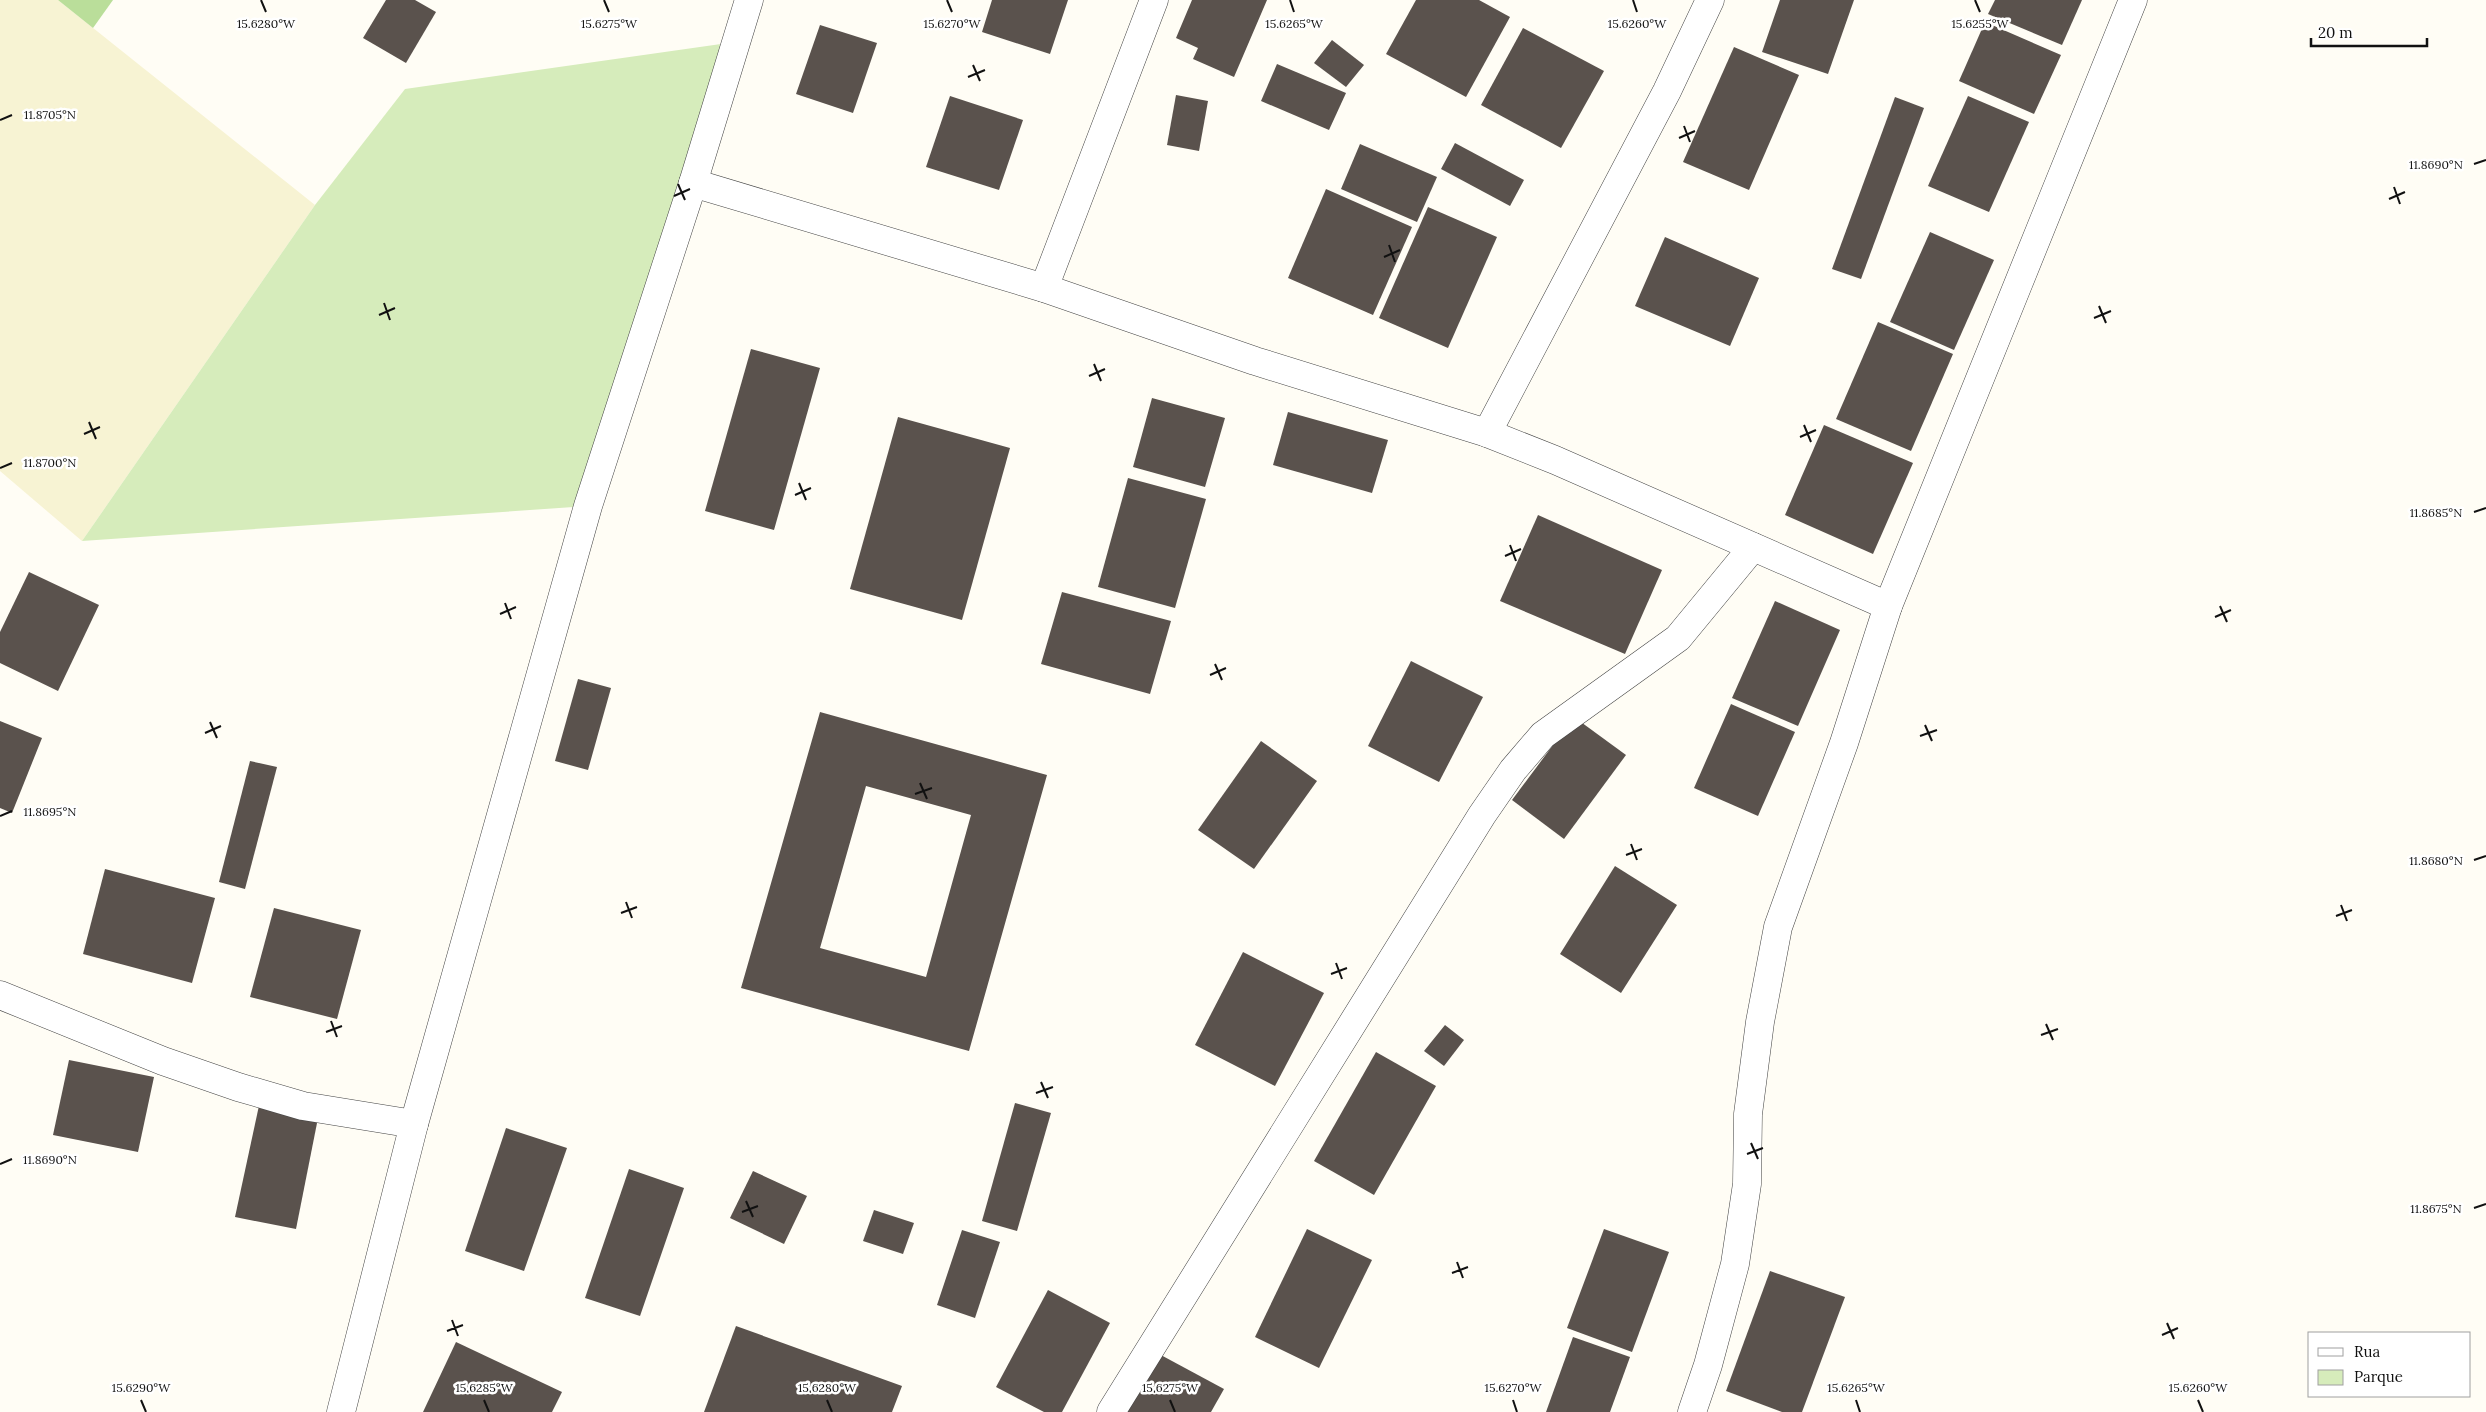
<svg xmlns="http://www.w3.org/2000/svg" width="2486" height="1412" font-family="Lora,serif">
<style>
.farmland{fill:#f7f3d3}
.green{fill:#d6ecbb}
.forest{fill:#bade9a}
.building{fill:#5a524d;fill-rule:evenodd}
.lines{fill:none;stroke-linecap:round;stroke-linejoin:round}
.minor-casing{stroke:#444;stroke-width:29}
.minor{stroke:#fff;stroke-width:28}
.ticks{fill:none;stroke:#111;stroke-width:2}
.ticks-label{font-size:12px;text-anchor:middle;fill:#111;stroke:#fff;stroke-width:5;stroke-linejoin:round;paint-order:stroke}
</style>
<rect width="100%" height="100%" fill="#fffdf5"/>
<!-- farmland -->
<polygon class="farmland" points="0,0 58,0 315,205 82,541 0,471"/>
<!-- green -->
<polygon class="green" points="735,42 588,506 82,541 315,205 405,89"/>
<!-- forest -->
<polygon class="forest" points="58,0 113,0 93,28"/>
<!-- building -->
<g class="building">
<polygon points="386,0 415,0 436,12 406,63 363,38"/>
<polygon points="992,0 1068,0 1050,54 982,32"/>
<polygon points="1192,0 1267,0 1234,77 1193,59 1198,48 1176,38"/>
<polygon points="1416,0 1479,0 1510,17 1466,97 1386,54"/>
<polygon points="1780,0 1854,0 1828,74 1762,52"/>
<polygon points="1995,0 2082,0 2062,45 1988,14"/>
<polygon points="1985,22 2061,55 2034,114 1959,81"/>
<polygon points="820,25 877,43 853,113 796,94"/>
<polygon points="1523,28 1604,71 1561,148 1481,105"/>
<polygon points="1332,40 1364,65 1346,87 1314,63"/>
<polygon points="1734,47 1799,75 1749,190 1683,162"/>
<polygon points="1277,64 1346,93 1329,130 1261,101"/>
<polygon points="1176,95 1208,101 1199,151 1167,145"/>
<polygon points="950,96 1023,120 999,190 926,167"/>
<polygon points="1968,96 2029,122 1989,212 1928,186"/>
<polygon points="1895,97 1924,108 1861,279 1832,269"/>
<polygon points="1455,143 1524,180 1510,206 1441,169"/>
<polygon points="1360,144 1437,177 1417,222 1341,189"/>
<polygon points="1326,189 1412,227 1373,315 1288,278"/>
<polygon points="1428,207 1497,237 1448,348 1379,318"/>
<polygon points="1930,232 1994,260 1954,350 1890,322"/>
<polygon points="1665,237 1759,278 1730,346 1635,306"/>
<polygon points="1878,322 1953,354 1911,451 1836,419"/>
<polygon points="751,349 820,368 774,530 705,511"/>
<polygon points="1152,398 1225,418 1205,487 1133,467"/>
<polygon points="1288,412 1388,440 1372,493 1273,465"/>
<polygon points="898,417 1010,448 962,620 850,589"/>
<polygon points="1824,425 1913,463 1873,554 1785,515"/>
<polygon points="1128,478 1206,499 1175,608 1098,587"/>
<polygon points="1538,515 1662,570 1625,654 1500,601"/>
<polygon points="29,572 99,605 58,691 0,663 0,632"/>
<polygon points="1062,592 1171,621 1150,694 1041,664"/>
<polygon points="1775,601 1840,630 1798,726 1732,698"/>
<polygon points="1411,661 1483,697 1439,782 1368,746"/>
<polygon points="578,679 611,688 588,770 555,761"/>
<polygon points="1731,704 1795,732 1758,816 1694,788"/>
<path d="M820 712 1047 775 969 1051 741 988ZM866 786 971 815 926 977 820 948Z"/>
<polygon points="1574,717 1626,755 1564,839 1512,800"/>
<polygon points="0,721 42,738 12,813 0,808"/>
<polygon points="1261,741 1317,781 1254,869 1198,830"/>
<polygon points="250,761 277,767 245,889 219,882"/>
<polygon points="1615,866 1677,905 1621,993 1560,954"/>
<polygon points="105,869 215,898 192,983 83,954"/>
<polygon points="274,908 361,930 337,1019 250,997"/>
<polygon points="1243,952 1324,993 1275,1086 1195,1045"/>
<polygon points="1445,1025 1464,1040 1444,1066 1424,1051"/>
<polygon points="1376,1052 1436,1086 1374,1195 1314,1161"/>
<polygon points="69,1060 154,1077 138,1152 53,1135"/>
<polygon points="260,1101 319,1113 296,1229 235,1217"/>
<polygon points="1015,1103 1051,1113 1017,1231 982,1221"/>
<polygon points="506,1128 567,1148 524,1271 465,1251"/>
<polygon points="629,1169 684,1188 640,1316 585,1298"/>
<polygon points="753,1171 807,1196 784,1244 730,1218"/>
<polygon points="874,1210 914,1223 903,1254 863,1241"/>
<polygon points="1307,1229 1372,1260 1319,1368 1255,1337"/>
<polygon points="1604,1229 1669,1252 1632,1352 1567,1328"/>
<polygon points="962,1230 1000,1242 975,1318 937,1305"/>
<polygon points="1770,1271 1845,1297 1802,1412 1782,1412 1726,1391"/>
<polygon points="1048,1290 1110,1323 1062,1412 1044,1412 996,1387"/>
<polygon points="736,1326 902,1386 892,1412 704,1412"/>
<polygon points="1573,1337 1630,1357 1610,1412 1546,1412"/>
<polygon points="456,1342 562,1392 552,1412 423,1412"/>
<polygon points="1159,1354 1224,1389 1211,1412 1126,1412"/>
</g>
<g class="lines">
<defs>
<g id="minor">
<polyline points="693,183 1044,288 1255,361 1487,433 1555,460 1888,606 1844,743 1778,927 1760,1022 1748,1114 1747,1184 1735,1264 1708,1365 1692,1412"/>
<polyline points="1044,288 1154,0"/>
<polyline points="1487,433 1667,91 1710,0"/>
<polyline points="1888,606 2133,0"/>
<polyline points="0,995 163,1061 238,1087 303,1106 414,1124"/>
<polyline points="341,1412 414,1124 588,506 693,183 749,0"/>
<polyline points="1111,1412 1482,815 1513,770 1543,735 1678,638 1753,547"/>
</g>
</defs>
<!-- minor casing -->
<use href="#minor" class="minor-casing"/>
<!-- minor -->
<use href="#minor" class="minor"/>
</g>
<!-- ticks -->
<path class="ticks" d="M261 0 266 12M604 0 609 12M947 0 952 12M1290 0 1294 12M1633 0 1637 12M1975 0 1980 12M973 65 980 81M968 77 985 70M0 120 12 115M1684 126 1690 142M1679 138 1695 131M2474 164 2486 160M678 184 685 200M2394 187 2400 204M674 196 690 189M2389 199 2405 192M1389 245 1395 262M1384 257 1400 250M384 303 390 320M2099 306 2106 323M379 315 395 308M2094 318 2111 311M1094 364 1101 381M1089 376 1105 369M89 422 96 439M1804 425 1811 442M84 434 100 427M1800 437 1816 430M0 468 12 463M799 483 806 500M795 495 811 488M2474 512 2486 508M1510 545 1516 561M1505 556 1521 549M505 603 511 619M2220 606 2227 622M500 614 516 607M2215 617 2231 610M1215 664 1222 680M1210 675 1226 668M210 722 217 738M1925 725 1932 741M205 733 221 726M1920 736 1937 730M920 783 927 799M915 794 932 788M0 816 12 811M1631 844 1637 860M1626 855 1642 849M2474 860 2486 856M626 902 632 918M2341 905 2347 921M621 913 637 907M2336 916 2352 910M1336 963 1342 979M1331 974 1347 968M331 1021 337 1037M2046 1024 2053 1040M326 1032 342 1026M2041 1035 2058 1029M1041 1082 1048 1098M1036 1093 1053 1087M1751 1143 1758 1159M1747 1154 1763 1148M0 1164 12 1159M746 1201 753 1217M2474 1208 2486 1204M742 1212 758 1206M1457 1262 1463 1278M1452 1273 1468 1267M452 1320 458 1336M2167 1323 2174 1339M447 1331 463 1325M2162 1335 2178 1328M141 1400 146 1412M484 1400 489 1412M827 1400 832 1412M1170 1400 1175 1412M1513 1400 1517 1412M1856 1400 1860 1412M2198 1400 2203 1412"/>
<g class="ticks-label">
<text x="266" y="28">15.6280°W</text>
<text x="609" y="28">15.6275°W</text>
<text x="952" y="28">15.6270°W</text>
<text x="1294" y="28">15.6265°W</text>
<text x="1637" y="28">15.6260°W</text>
<text x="1980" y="28">15.6255°W</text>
<text x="50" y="119">11.8705°N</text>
<text x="2436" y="169">11.8690°N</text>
<text x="50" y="467">11.8700°N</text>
<text x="2436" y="517">11.8685°N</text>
<text x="50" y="816">11.8695°N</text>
<text x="2436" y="865">11.8680°N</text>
<text x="50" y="1164">11.8690°N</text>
<text x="2436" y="1213">11.8675°N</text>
<text x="141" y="1392">15.6290°W</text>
<text x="484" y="1392">15.6285°W</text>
<text x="827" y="1392">15.6280°W</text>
<text x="1170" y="1392">15.6275°W</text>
<text x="1513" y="1392">15.6270°W</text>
<text x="1856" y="1392">15.6265°W</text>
<text x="2198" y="1392">15.6260°W</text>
</g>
<!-- legend -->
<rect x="2308" y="1332" width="162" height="65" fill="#ffffff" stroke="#a0a0a0"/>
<rect x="2318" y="1348" width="25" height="8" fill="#ffffff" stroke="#a0a0a0"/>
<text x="2354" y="1357" font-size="15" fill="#111111">Rua</text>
<rect x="2318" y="1370" width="25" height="15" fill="#d6ecbb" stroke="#a0a0a0"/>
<text x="2354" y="1382" font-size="15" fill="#111111">Parque</text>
<!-- scale -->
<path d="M2311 38v8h116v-8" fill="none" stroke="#111111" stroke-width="2.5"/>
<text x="2318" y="38" font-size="15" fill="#111111" stroke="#ffffff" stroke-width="4" paint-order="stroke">20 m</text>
</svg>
